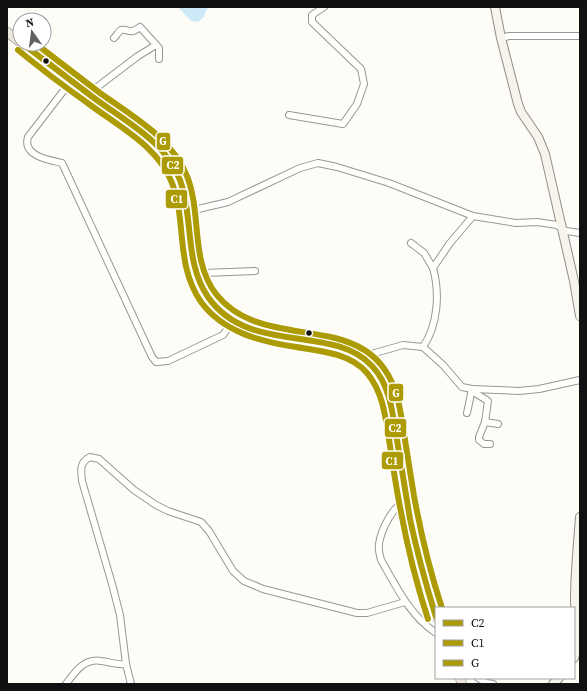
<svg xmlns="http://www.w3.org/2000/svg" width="587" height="691" font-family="'Source Serif 4',serif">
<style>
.water{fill:#cde8f7}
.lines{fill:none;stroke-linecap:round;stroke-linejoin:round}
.street-casing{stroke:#979795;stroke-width:8}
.secondary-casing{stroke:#8e8d8b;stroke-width:10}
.primary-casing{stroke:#858482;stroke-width:10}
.street{stroke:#fffffe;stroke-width:6}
.secondary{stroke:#f6f4eb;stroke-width:8}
.primary{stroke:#ede9dc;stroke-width:9}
.bus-1-casing{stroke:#fff;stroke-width:9}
.bus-2-casing{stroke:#fff;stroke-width:9}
.bus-3-casing{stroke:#fff;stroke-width:9}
.bus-1{stroke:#ad9b03;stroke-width:6}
.bus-2{stroke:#ad9b03;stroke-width:6}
.bus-3{stroke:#ad9b03;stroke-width:6}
.bus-dot{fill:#111;stroke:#fff;stroke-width:1.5}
.line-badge{stroke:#fff;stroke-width:1.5}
.badge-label{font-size:11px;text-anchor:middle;font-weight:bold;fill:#fff}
</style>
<rect width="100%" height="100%" fill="#fdfcf7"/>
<!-- water -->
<polygon class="water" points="178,7 209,7 206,10 204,17 198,22 191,21"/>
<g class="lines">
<defs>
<g id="street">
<path d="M114 38C116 36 119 31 121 30 129 28 128 36 140 27L159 48V59"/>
<polyline points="501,38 509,36 580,36"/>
<path d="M71 81 28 137C22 156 49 160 62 163L152 357 156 362 168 361 223 335 233 321"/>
<polyline points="88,94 138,56 156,45"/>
<polyline points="289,115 343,124 357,104 364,84 361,69 312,22 312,15 324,7"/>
<polyline points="187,210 194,210 228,202 300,168 318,163 337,167 389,183 473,216 516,223 537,222 557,225 566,231 580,233"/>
<polyline points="411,243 424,253 433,268"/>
<polyline points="196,275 204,273 255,271"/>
<path d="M423 347C438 325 440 293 433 268L450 243 473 216"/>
<polyline points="364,358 375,353 403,345 423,347 443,365 462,387 472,389 519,391 539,389 580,380"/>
<polyline points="472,391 488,401 485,422 479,437 479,440 484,444 490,444"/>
<polyline points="467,413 472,389"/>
<polyline points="485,422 498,424"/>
<path d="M407 500C393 505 381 530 379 544 378 550 380 555 381 560 396 586 410 616 436 633"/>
<polyline points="478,678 487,683 493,684"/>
<path d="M66 684C75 672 84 658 101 661 110 662 116 665 126 664"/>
<path d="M131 684 126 664 120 615 112 584 82 481C81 470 79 463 90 457L99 459 134 490 156 505 168 511 201 522 209 531 233 571 244 581 263 589 357 613H367L405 602"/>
</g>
<g id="secondary">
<polyline points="495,7 501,38 518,104 521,112 538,137 545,154 574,281 580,316"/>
<path d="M574 658C580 640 575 619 575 600 575 572 578 545 580 517"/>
<polyline points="553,684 559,678"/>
</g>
<g id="primary">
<polyline points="7,32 20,42"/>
<path d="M23 44C46 62 70 80 94 98 123 120 167 144 180 180 193 218 183 263 208 297 226 322 257 334 288 338 313 342 341 343 363 358 390 377 393 416 398 446 402 466 404 487 408 507 415 545 424 581 436 617"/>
<polyline points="460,678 462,684"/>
</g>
</defs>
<!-- street casing -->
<use href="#street" class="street-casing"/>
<!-- secondary casing -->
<use href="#secondary" class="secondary-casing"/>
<!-- primary casing -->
<use href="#primary" class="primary-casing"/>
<!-- street -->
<use href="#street" class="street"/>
<!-- secondary -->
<use href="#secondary" class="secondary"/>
<!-- primary -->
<use href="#primary" class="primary"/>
<defs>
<path id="bus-1" d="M23 44C47 62 70 80 94 98 125 121 167 143 180 180 194 219 184 262 208 297 249 356 332 323 372 366 392 387 393 419 398 446 402 471 406 495 410 519 417 552 426 585 436 617"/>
<path id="bus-2" d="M18 50C41 69 65 87 89 104 118 126 159 147 172 183 187 222 175 264 201 302 223 332 261 342 296 347 320 351 350 353 367 373 384 393 386 421 390 446 393 466 396 487 400 507 407 545 416 583 428 619"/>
<path id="bus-3" d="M36 44C57 60 79 77 100 93 132 116 172 138 187 176 202 214 190 260 216 294 245 331 294 328 335 338 355 343 374 353 385 370 399 390 401 416 405 440 408 459 411 478 414 496 421 534 430 572 442 608"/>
</defs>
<!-- bus-1 casing -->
<use href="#bus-1" class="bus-1-casing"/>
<!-- bus-2 casing -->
<use href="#bus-2" class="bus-2-casing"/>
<!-- bus-3 casing -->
<use href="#bus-3" class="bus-3-casing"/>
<!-- bus-1 -->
<use href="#bus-1" class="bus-1"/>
<!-- bus-2 -->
<use href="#bus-2" class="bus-2"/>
<!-- bus-3 -->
<use href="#bus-3" class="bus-3"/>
</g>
<!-- markers -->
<g class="bus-dot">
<circle cx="46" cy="61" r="3.5"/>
<circle cx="309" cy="333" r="3.5"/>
</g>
<g class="line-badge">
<rect x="156" y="132" width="15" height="19" rx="4" fill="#ad9b03"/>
<rect x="161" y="156" width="23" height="19" rx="4" fill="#ad9b03"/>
<rect x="165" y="189" width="23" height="20" rx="4" fill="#ad9b03"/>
<rect x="388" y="383" width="16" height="19" rx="4" fill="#ad9b03"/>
<rect x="384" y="418" width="23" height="20" rx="4" fill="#ad9b03"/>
<rect x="381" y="451" width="23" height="19" rx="4" fill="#ad9b03"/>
</g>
<g class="badge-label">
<text x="163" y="145">G</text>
<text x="173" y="169">C2</text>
<text x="177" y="203">C1</text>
<text x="396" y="397">G</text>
<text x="395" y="432">C2</text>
<text x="392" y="465">C1</text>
</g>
<!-- border -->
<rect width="587" height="691" fill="none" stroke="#111111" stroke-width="16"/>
<!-- legend -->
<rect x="435" y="607" width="140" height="72" fill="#ffffff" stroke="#a0a0a0"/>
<rect x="443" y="620" width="20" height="6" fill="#ad9b03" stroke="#a0a0a0"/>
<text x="471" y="627" font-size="12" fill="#111111">C2</text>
<rect x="443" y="640" width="20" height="6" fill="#ad9b03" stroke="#a0a0a0"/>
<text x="471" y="647" font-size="12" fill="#111111">C1</text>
<rect x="443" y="660" width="20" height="6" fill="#ad9b03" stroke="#a0a0a0"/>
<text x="471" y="667" font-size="12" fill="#111111">G</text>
<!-- north arrow -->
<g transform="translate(32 32) rotate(346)"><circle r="19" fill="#ffffff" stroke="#a0a0a0"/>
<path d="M0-3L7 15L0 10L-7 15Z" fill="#646362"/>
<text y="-6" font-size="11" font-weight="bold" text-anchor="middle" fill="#111111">N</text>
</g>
</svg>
